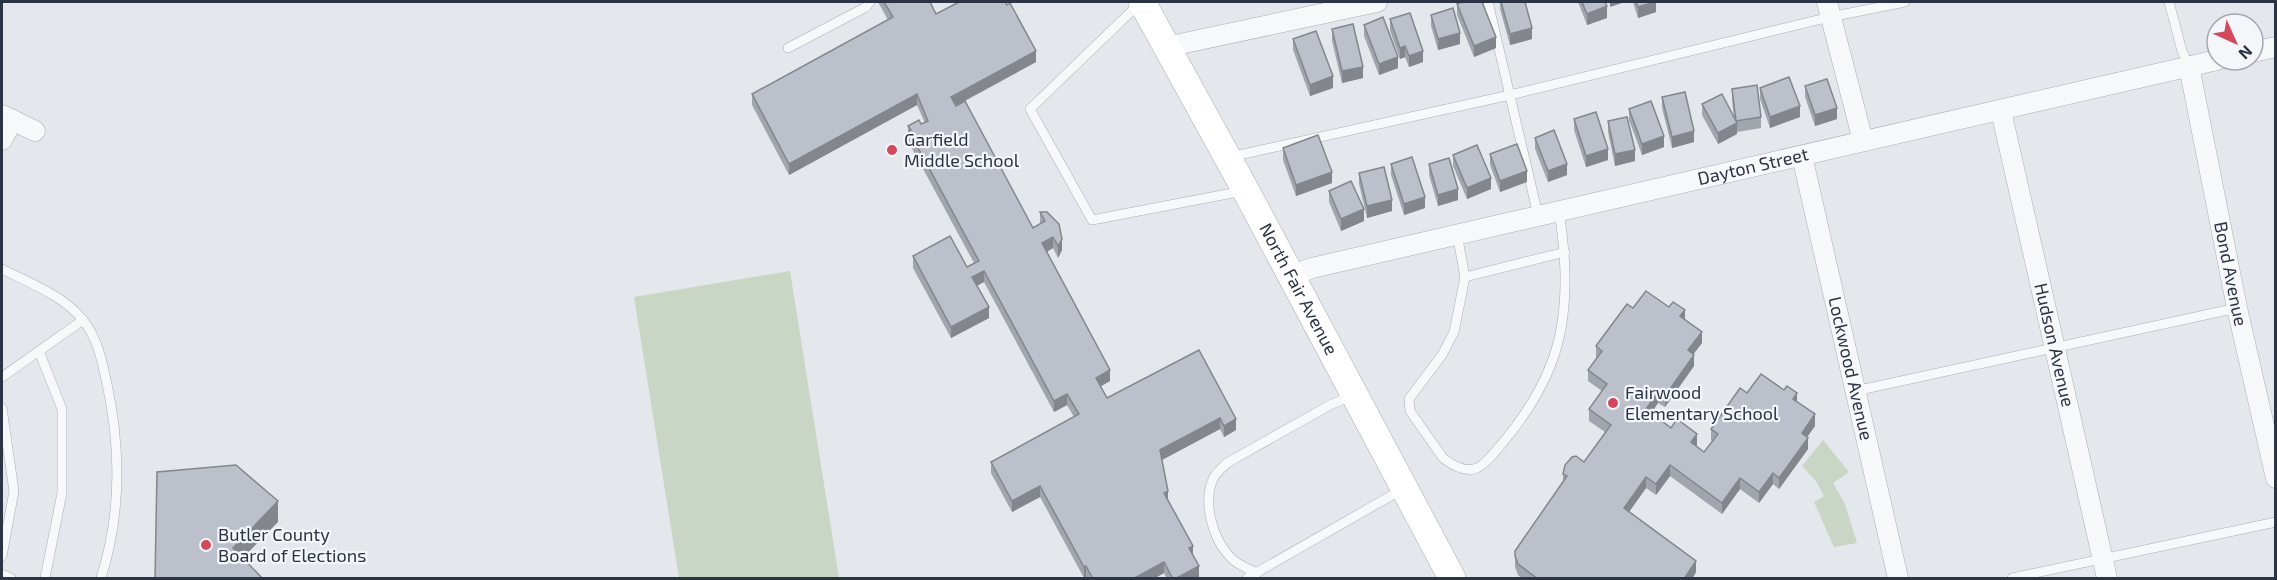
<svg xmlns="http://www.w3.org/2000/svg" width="2277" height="580" font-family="'Exo 2',sans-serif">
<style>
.green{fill:#c9d6c5}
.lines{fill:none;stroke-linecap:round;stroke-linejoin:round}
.lane-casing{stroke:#a9aeb7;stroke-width:10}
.street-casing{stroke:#a9aeb7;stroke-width:21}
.secondary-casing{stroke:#a9aeb7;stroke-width:28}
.lane{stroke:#f7f8fa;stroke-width:9}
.street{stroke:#f7f8fa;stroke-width:20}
.secondary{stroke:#fff;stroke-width:27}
.wall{fill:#a1a5ae}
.shaded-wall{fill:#83868d}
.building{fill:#bbc0ca;stroke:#83868d;stroke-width:1.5}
.poi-dot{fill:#d1495b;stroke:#f4f6f9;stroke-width:2}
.labels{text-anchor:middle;stroke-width:4.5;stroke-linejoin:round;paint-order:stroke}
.poi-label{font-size:18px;fill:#2b3445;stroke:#f4f6f9;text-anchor:start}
.street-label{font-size:18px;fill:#2b3445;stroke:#f4f6f9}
</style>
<rect width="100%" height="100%" fill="#e4e7ec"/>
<!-- green -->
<g class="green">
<polygon points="790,271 839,578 679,578 634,297"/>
<polygon points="1823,440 1849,472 1833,483 1845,504 1857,543 1834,547 1814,502 1824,496 1816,481 1802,466"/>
</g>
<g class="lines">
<defs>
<g id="lane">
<polyline points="1488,2 1538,215"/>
<polyline points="2169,2 2182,51 2189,66"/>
<polyline points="1140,3 1030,109 1092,220 1243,191"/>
<polyline points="788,48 866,7 870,2"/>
<polyline points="1230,157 1510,95 1830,17 1905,2"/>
<path d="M1457 234 1465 277 1454 332 1442 355 1409 399 1410 411 1443 458C1452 465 1465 473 1477 468 1486 464 1494 453 1500 446 1529 412 1553 374 1561 329 1568 289 1565 251 1559 211"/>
<path d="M2 269C29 283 63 295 83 320 98 339 102 361 107 384 121 449 121 515 101 578"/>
<polyline points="1465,277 1565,252"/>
<polyline points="39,351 62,409 62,493 45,578"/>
<polyline points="2,377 83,320"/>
<polyline points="1855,391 2237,308"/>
<polyline points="2,408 14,491 2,556"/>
<path d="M1257 573C1250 570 1242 566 1236 562 1214 545 1201 503 1214 477 1217 472 1223 467 1227 463L1330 405 1351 396"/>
<polyline points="2,574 11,578"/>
<polyline points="1247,578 1401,490"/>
<polyline points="2012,578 2276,522"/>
</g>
<g id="street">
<polyline points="1827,2 1863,141"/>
<polyline points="1166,47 1377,2"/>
<polyline points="2253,52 2276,47"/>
<path id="s1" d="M2189 66 2237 308 2276 478"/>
<path id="s2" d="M2001 111 2107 578"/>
<polyline points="2,115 35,131"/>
<polyline points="2,140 13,120"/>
<path id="s3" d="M1802 156 1898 578"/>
<path id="s4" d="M1290 276 1312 268 2217 60"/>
</g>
<g id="secondary">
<path id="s5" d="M1142 2 1246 191 1452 578"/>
</g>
</defs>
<!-- lane casing -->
<use href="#lane" class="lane-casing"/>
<!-- street casing -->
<use href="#street" class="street-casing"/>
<!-- secondary casing -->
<use href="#secondary" class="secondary-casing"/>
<!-- lane -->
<use href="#lane" class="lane"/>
<!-- street -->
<use href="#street" class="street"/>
<!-- secondary -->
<use href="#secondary" class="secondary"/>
</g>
<!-- wall -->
<g class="wall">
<polygon points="878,2 930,2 936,14 1036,62 965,101 1033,228 1040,224 1040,212 1062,250 1058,258 1053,248 1047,252 1110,381 1101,386 1107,398 1199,350 1236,430 1224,437 1220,429 1162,460 1168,501 1193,555 1199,577 1195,579 1167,579 1164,573 1153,579 1087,579 1086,577 1084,578 1040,497 1012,512 991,473 991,462 1074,417 1067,405 1054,412 984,282 977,286 989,318 951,338 913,268 913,256 967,267 974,263 909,143 908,126 921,124 925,123 917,105 789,175 752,105 752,94 888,20"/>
<polygon points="1500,2 1525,2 1532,39 1510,45 1500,9"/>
<polygon points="1578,2 1605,2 1607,18 1587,25"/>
<polygon points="1633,2 1656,2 1656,12 1638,18"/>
<polygon points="1457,4 1496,48 1474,57 1457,15"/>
<polygon points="1431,15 1460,44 1438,50 1431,26"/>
<polygon points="1390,19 1423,62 1409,67 1405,57 1400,59 1390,31"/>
<polygon points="1364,25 1398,68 1379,75 1364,36"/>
<polygon points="1332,29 1363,78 1342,83 1332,41"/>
<polygon points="1293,39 1333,88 1310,96 1293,50"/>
<polygon points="1805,86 1837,119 1815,126 1805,97"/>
<polygon points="1760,88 1800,117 1770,128 1760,99"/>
<polygon points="1732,89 1761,117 1761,128 1737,132 1737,134 1718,144 1702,115 1702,104 1734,118 1732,100"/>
<polygon points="1662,97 1694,142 1672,148 1662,108"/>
<polygon points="1629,109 1664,147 1642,155 1629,120"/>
<polygon points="1574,119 1608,160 1586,167 1574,130"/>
<polygon points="1608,121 1635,161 1615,166 1608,132"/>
<polygon points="1535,138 1567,175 1548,182 1535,149"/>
<polygon points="1283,148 1332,183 1296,196 1283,160"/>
<polygon points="1490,154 1527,182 1500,192 1490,165"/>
<polygon points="1453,155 1491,189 1467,199 1453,166"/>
<polygon points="1391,164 1425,208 1404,215 1391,175"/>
<polygon points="1429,164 1458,200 1438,206 1429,175"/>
<polygon points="1359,173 1392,211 1367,218 1359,184"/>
<polygon points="1329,191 1364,221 1341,231 1329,202"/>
<polygon points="1633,308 1685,319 1702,343 1693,354 1694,366 1665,407 1658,403 1651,413 1697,445 1696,446 1704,452 1712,441 1711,440 1711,429 1747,393 1797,402 1815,426 1807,437 1808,449 1779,489 1773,484 1759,503 1740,489 1722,514 1670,476 1656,495 1646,488 1629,512 1696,572 1692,579 1523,579 1518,575 1515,567 1515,551 1563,482 1563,474 1584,462 1605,432 1589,421 1589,409 1602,391 1588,381 1588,370 1597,358 1596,357 1596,346"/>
</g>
<!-- shaded-wall -->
<g class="shaded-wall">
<polygon points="1610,2 1625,2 1610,7"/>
<polygon points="1656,2 1656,12 1638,18 1638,7"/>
<polygon points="1607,6 1607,18 1587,25 1587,14"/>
<polygon points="1532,28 1532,39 1510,45 1510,34"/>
<polygon points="1460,33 1460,44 1438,50 1438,39"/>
<polygon points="1496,37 1496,48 1474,57 1474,46"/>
<polygon points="1405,46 1405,57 1400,59 1400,48"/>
<polygon points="1036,51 1036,62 951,108 951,97"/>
<polygon points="1423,51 1423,62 1409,67 1409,56"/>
<polygon points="1398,57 1398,68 1379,75 1379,64"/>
<polygon points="1363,67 1363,78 1342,83 1342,71"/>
<polygon points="1333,76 1333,88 1310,96 1310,85"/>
<polygon points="917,94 917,105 789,175 789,164"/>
<polygon points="1800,106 1800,117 1770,128 1770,117"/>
<polygon points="1837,108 1837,119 1815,126 1815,115"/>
<polygon points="1737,123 1737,134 1718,144 1718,133"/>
<polygon points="1694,131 1694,142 1672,148 1672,137"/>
<polygon points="1664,136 1664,147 1642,155 1642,144"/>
<polygon points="1608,149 1608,160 1586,167 1586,156"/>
<polygon points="1635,150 1635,161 1615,166 1615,154"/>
<polygon points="1567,164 1567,175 1548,182 1548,171"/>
<polygon points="1527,171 1527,182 1500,192 1500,181"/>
<polygon points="1332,172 1332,183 1296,196 1296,185"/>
<polygon points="1491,178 1491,189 1467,199 1467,188"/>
<polygon points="1458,189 1458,200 1438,206 1438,195"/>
<polygon points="1425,197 1425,208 1404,215 1404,204"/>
<polygon points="1392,200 1392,211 1367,218 1367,206"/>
<polygon points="1364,209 1364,221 1341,231 1341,219"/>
<polygon points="1053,237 1053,248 1042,254 1042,243"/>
<polygon points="1062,239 1062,250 1058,258 1058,246"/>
<polygon points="984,271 984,282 972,288 972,277"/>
<polygon points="989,307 989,318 951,338 951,327"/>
<polygon points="1685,310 1685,321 1680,316"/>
<polygon points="1702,332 1702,343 1688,361 1688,350"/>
<polygon points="1694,355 1694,366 1665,407 1665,396"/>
<polygon points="1110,370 1110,381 1096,389 1096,378"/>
<polygon points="1658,392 1658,403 1646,421 1646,409"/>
<polygon points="1797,393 1797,404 1793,399"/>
<polygon points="1067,394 1067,405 1054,412 1054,401"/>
<polygon points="1815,414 1815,426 1802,444 1802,433"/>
<polygon points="1220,418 1220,429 1160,461 1160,450"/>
<polygon points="1236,419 1236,430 1224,437 1224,426"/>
<polygon points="1697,434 1697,445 1691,453 1691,442"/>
<polygon points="1808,438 1808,449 1779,489 1779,478"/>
<polygon points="1670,465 1670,476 1656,495 1656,484"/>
<polygon points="1773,473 1773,484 1759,503 1759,492"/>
<polygon points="1646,477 1646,488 1624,519 1624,508"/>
<polygon points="1740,478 1740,489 1722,514 1722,503"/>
<polygon points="1040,486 1040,497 1012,512 1012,501"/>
<polygon points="1168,491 1168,502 1164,493"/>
<polygon points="278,501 278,522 233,568 233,548"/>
<polygon points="1193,546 1193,557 1189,548"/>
<polygon points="1696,561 1696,572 1692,579 1684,579"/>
<polygon points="1164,562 1164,573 1153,579 1133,579"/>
<polygon points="1086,566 1086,577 1084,578 1084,567"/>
<polygon points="1199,566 1199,577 1195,579 1175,579"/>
</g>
<!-- building -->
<g class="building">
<polygon points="884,2 930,2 936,14 959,2 1005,2 1007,5 1010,3 1036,51 951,97 956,106 965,101 1033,228 1045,221 1040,212 1047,212 1059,224 1062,239 1058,246 1053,237 1042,243 1110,370 1096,378 1107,398 1199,350 1236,419 1224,426 1220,418 1160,450 1168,491 1164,493 1193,546 1189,548 1199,566 1175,579 1173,579 1164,562 1133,579 1093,579 1086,566 1084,567 1040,486 1012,501 991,462 1079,414 1067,394 1054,401 984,271 972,277 989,307 951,327 913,256 950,236 967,267 979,261 909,131 911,130 908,126 919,120 921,124 928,121 917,94 789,164 752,94 893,17"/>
<polygon points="1462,2 1482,2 1496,37 1474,46 1457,4"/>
<polygon points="1501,2 1525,2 1532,28 1510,34"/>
<polygon points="1582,2 1605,2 1607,6 1587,14"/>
<polygon points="1636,2 1655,2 1638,7"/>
<polygon points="1453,8 1460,33 1438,39 1431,15"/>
<polygon points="1410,13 1423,51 1409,56 1405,46 1400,48 1390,19"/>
<polygon points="1383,17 1398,57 1379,64 1364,25"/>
<polygon points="1353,24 1363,67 1342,71 1332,29"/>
<polygon points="1316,31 1333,76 1310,85 1293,39"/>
<polygon points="1789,77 1800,106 1770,117 1760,88"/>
<polygon points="1827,79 1837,108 1815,115 1805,86"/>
<polygon points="1757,85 1761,117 1736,121 1732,89"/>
<polygon points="1685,92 1694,131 1672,137 1662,97"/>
<polygon points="1722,94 1737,123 1718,133 1702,104"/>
<polygon points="1651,101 1664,136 1642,144 1629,109"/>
<polygon points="1596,112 1608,149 1586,156 1574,119"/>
<polygon points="1627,117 1635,150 1615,154 1608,121"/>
<polygon points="1554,130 1567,164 1548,171 1535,138"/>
<polygon points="1318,135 1332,172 1296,185 1283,148"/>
<polygon points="1517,144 1527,171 1500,181 1490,154"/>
<polygon points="1477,145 1491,178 1467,188 1453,155"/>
<polygon points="1412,157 1425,197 1404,204 1391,164"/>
<polygon points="1449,158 1458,189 1438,195 1429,164"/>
<polygon points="1384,167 1392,200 1367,206 1359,173"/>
<polygon points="1351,181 1364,209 1341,219 1329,191"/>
<polygon points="1646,291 1669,307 1673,302 1685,310 1680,316 1702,332 1688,350 1694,355 1665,396 1658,392 1646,409 1671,428 1677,419 1697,434 1691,442 1704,452 1718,434 1711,429 1740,388 1747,393 1761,374 1784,390 1787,386 1797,393 1793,399 1815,414 1802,433 1808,438 1779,478 1773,473 1759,492 1740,478 1722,503 1670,465 1656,484 1646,477 1624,508 1696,561 1684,579 1538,579 1518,564 1515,556 1515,551 1567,476 1563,474 1565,465 1572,457 1576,456 1584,462 1611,425 1589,409 1607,384 1588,370 1602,351 1596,346 1627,304 1633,308"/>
<polygon points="236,465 278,501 233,548 263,579 155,579 157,472"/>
</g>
<!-- markers -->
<g class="poi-dot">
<circle cx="892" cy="150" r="6"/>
<circle cx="1613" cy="403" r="6"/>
<circle cx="206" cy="545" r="6"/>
</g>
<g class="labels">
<!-- poi labels -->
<g class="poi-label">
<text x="904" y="146">Garfield<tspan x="904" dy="21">Middle School</tspan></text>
<text x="1625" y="399">Fairwood<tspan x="1625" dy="21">Elementary School</tspan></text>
<text x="218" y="541">Butler County<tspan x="218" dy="21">Board of Elections</tspan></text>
</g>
<!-- street labels -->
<g class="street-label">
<text dy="6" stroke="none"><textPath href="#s4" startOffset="476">Dayton Street</textPath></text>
<text dy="6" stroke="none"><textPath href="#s1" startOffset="212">Bond Avenue</textPath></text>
<text dy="6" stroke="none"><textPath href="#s5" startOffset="327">North Fair Avenue</textPath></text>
<text dy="6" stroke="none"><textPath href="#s2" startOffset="240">Hudson Avenue</textPath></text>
<text dy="6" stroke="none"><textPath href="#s3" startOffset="218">Lockwood Avenue</textPath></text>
</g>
</g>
<!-- border -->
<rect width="2277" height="580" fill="none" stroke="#2b3445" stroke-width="6"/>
<!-- north arrow -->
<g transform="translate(2235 42) rotate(135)"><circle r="28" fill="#f4f6f9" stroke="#a4a8b1" stroke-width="1.5"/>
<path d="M0-4.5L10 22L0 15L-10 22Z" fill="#d1495b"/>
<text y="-9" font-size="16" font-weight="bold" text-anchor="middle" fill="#2b3445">N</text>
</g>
</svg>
